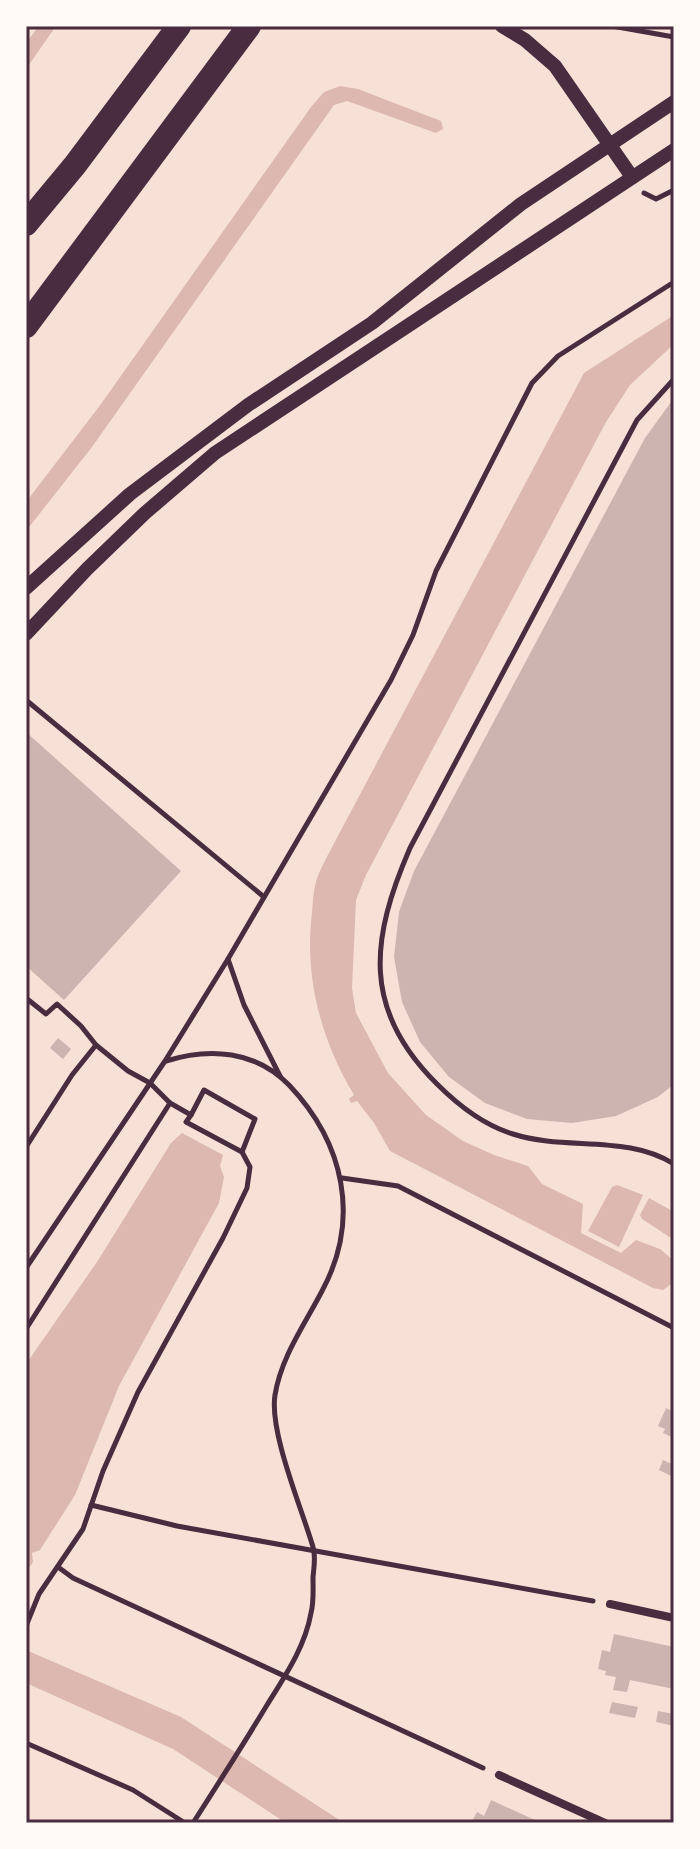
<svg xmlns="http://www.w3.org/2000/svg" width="700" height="1849" font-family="'Golos Text',sans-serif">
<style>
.water{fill:#dcb8b0}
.building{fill:#ccb4b1}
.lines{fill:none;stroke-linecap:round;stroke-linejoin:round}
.path{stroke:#4a2c40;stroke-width:5}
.minor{stroke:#4a2c40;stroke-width:8}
.tertiary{stroke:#4a2c40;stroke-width:14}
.motorway{stroke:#4a2c40;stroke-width:24}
.neatline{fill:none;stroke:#4a2c40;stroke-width:3}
</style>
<rect width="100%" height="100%" fill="#f7e1d7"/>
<!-- water -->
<g class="water">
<polygon points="39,26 56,26 26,69 26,43"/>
<polygon points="340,86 358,89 441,121 443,129 436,133 347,101 334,105 92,447 26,531 26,502 101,404 311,107 324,92"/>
<path d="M674 315V344L630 385 606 422 366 875 356 900 352 988 356 1013 388 1073 426 1115 463 1141 494 1155 528 1166 542 1184 583 1204 581 1233 621 1253 636 1240 660 1249 674 1261V1282L663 1290 653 1288 390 1151 374 1123 357 1101 351 1103 349 1099 354 1095C321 1040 304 977 312 913 313 903 313 892 316 882 319 871 326 859 331 849L584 373Z"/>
<polygon points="182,1133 223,1155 220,1166 224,1177 219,1203 119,1386 75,1495 40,1550 32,1553 33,1562 26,1572 26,1364 97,1262 171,1143"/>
<polygon points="617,1185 643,1195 619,1247 588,1231 612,1187"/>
<polygon points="649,1198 674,1212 674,1240 642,1219 640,1215"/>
<polygon points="26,1650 181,1717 344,1823 286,1823 173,1749 26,1683"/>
</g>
<!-- building -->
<g class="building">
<polygon points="674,398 674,1084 658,1097 616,1116 572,1123 527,1119 485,1103 449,1077 420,1042 402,1002 394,957 399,912 414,871 645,438"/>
<polygon points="26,732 181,871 64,1000 26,966"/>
<polygon points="58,1038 71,1049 63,1059 50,1048"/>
<polygon points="666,1408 674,1412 674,1438 663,1433 665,1429 658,1426"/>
<polygon points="663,1460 674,1465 671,1476 659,1470"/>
<polygon points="614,1634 674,1647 674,1689 630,1680 627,1692 613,1690 616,1677 605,1675 606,1671 598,1669 602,1650 610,1652"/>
<polygon points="612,1702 638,1707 635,1718 609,1713"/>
<polygon points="658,1711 674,1714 674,1726 656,1722"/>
<polygon points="491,1800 535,1820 542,1823 471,1823 477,1812 484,1816"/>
</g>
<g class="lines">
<!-- path -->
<g class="path">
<polyline points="612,26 674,37"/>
<polyline points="644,193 656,199 674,190"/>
<path d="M674 379 637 420 410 848C371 938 361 1009 437 1084 458 1105 483 1125 513 1134 565 1151 626 1134 674 1164"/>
<polyline points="26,700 264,897"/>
<polyline points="228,959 244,1005 280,1076"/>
<polyline points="26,998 46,1014 57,1004 81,1026 96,1045 128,1071 150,1083 170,1103 26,1329"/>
<path d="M166 1061C210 1047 256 1051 289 1085 344 1143 361 1219 322 1291 305 1324 281 1357 275 1395 269 1432 302 1509 313 1547 316 1556 314 1567 313 1577 313 1589 314 1602 311 1613 305 1647 285 1676 267 1705 243 1745 218 1784 193 1823"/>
<polyline points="191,1115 204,1090 255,1119 242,1152"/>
<polyline points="26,1147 72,1075 96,1045"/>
<polyline points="342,1178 398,1186 674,1328"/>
<polyline points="26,1268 165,1061 228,959 391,680 413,635 436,571 532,383 558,356 674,282"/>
<polyline points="91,1505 177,1526 593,1601"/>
<polyline points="58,1567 73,1578 483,1768"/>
<polyline points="26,1626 39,1594 83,1529 103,1471 138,1392 223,1238 247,1188 250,1167 242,1152 186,1122 191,1115 170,1103"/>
<polyline points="26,1743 133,1790 185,1823"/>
</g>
<!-- minor -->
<g class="minor">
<polyline points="610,1604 674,1618"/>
<polyline points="499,1775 605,1823"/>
</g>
<!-- tertiary -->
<g class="tertiary">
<polyline points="502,26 525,40 555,66 632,177"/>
<polyline points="26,588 130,494 248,405 372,323 521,204 674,102"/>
<polyline points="26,634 87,569 145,513 215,453 674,150"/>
</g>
<!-- motorway -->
<g class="motorway">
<polyline points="26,224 75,165 179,26"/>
<polyline points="26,326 249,26"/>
</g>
</g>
<!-- border -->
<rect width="700" height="1849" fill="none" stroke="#fffaf5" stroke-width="56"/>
<rect x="28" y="28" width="644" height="1793" class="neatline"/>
</svg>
